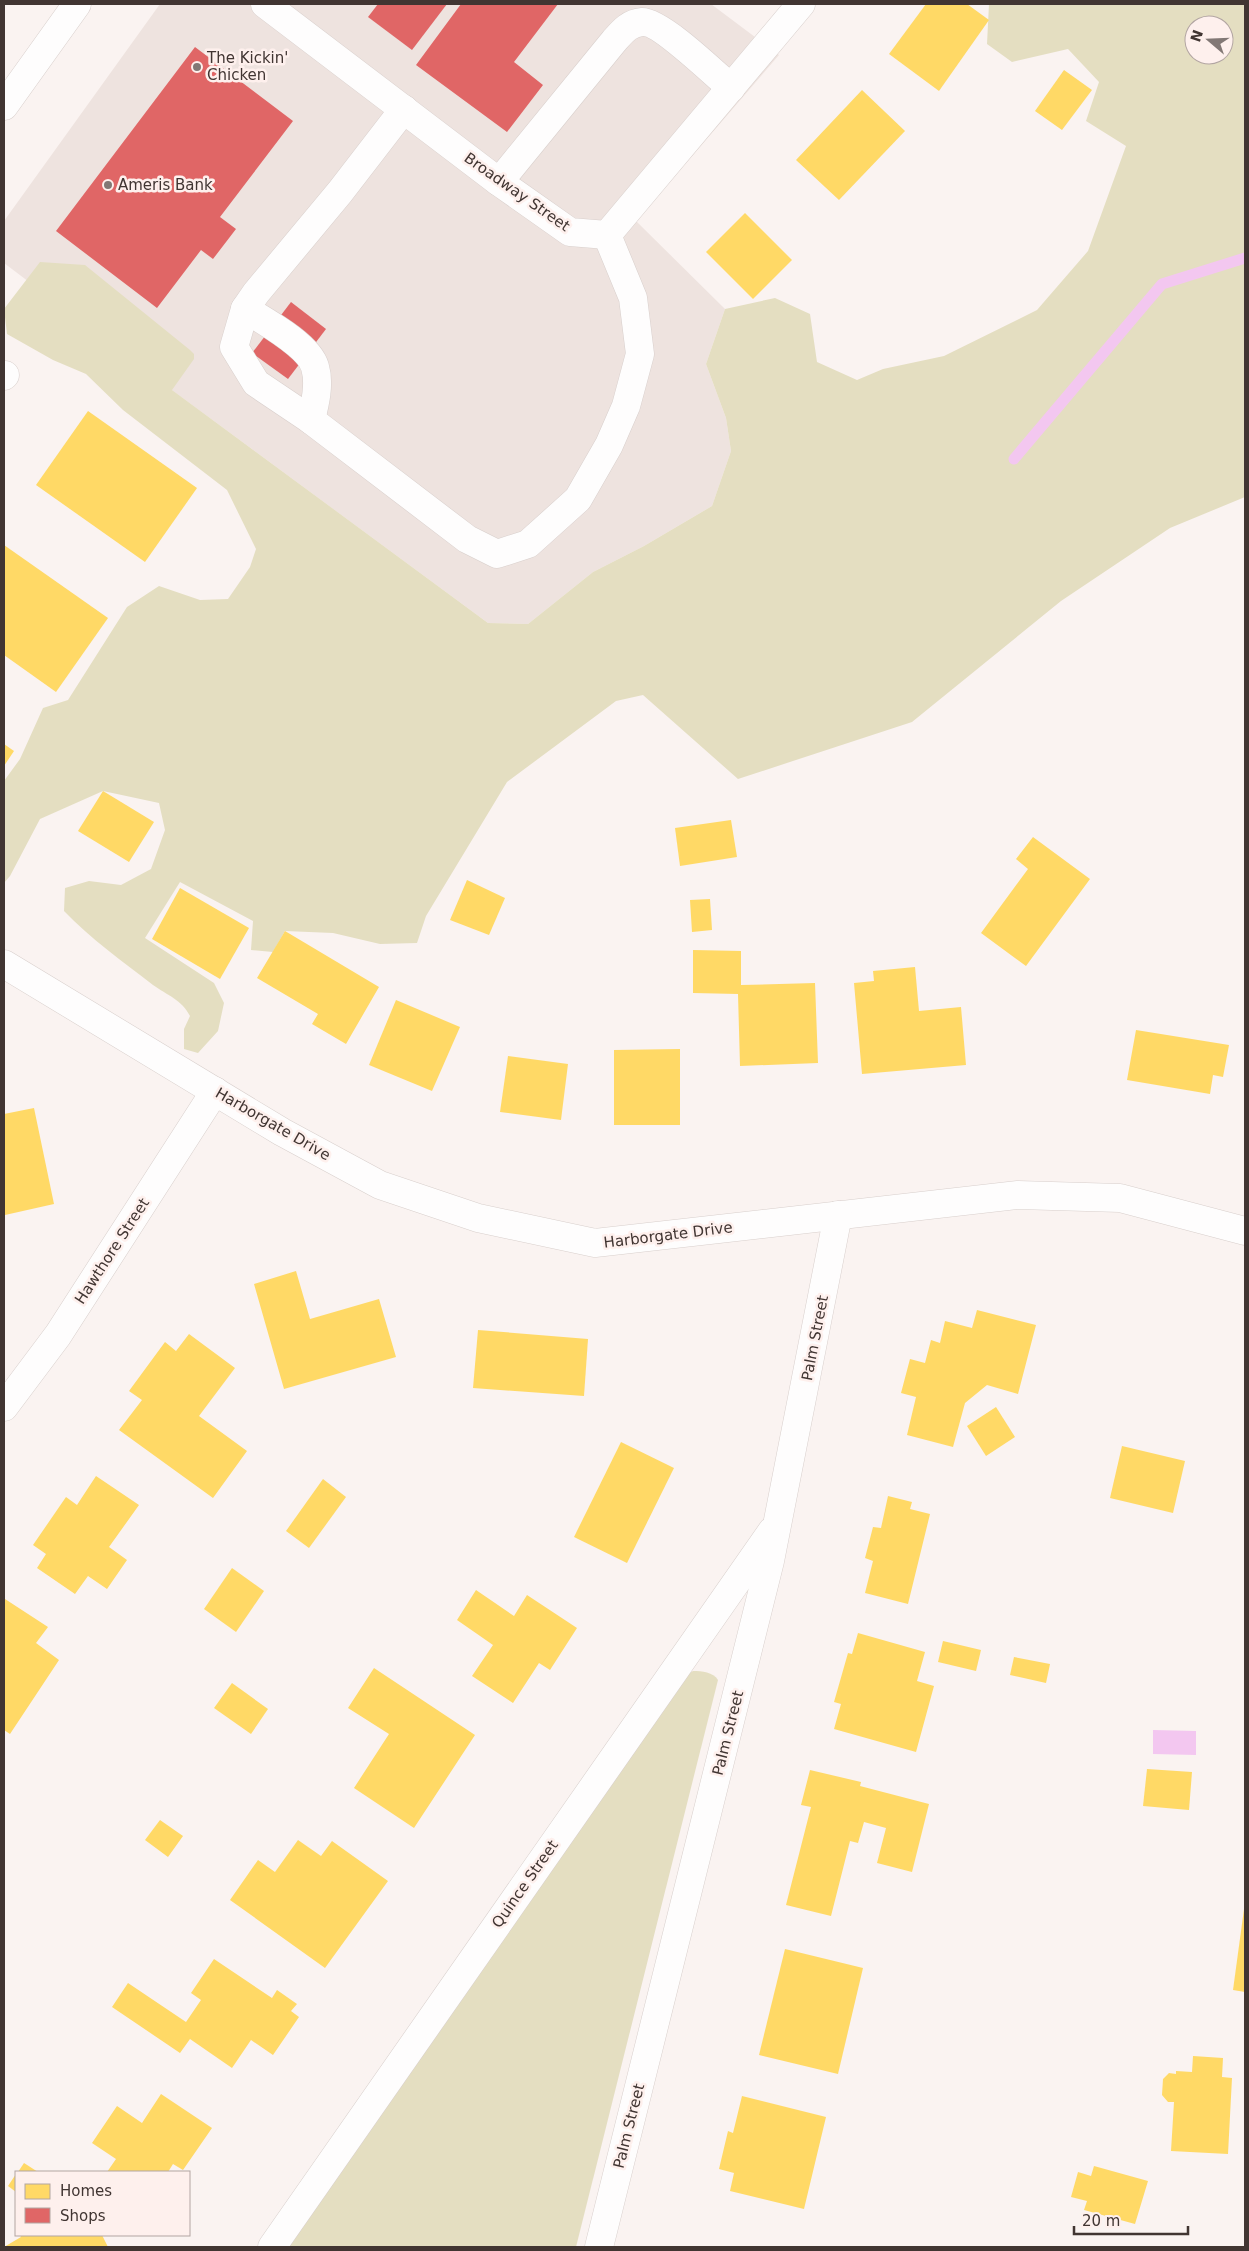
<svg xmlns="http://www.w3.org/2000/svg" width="1249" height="2251" font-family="'DejaVu Sans',sans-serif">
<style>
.built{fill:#eee3df}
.green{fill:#e4dec1;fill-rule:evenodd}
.water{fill:#f3c7f0}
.homes{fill:#ffd966}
.shops{fill:#e06666}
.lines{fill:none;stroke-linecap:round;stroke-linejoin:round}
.stream{stroke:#f3c7f0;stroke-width:11}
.minor-casing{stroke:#d8cfcc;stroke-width:29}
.major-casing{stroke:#d8cfcc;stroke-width:29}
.minor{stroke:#fefdfd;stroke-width:28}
.major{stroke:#fefdfd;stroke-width:28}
.poi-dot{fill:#827875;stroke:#fef0ed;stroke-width:2}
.labels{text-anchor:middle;stroke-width:5;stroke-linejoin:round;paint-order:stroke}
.poi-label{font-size:15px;fill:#413532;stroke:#fef0ed;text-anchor:start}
.street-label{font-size:15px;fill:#413532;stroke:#fef0ed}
</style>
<rect width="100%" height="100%" fill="#faf3f1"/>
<!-- built -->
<polygon class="built" points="160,4 711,4 779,55 636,221 725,309 706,364 726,418 731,451 712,506 644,546 593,572 528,624 488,623 169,388 4,263 4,221"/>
<!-- green -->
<g class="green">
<path d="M989 4H1245V497L1170 528 1061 601 912 722 738 779 643 695 616 701 507 782 426 916 417 943 380 944 333 933 285 931 273 952 251 950 253 921 180 882 145 938 214 983 224 1003 218 1031 198 1053 184 1049V1029L190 1016C182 1000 167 995 153 985 122 961 91 939 64 911L65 888 89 881 121 885 151 869 165 830 159 803 103 791 40 819 10 876 4 883V781L20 759 43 708 68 700 127 607 159 586 200 600 228 599 250 567 256 549 227 490 123 410 86 374 53 360 7 334 4 309 40 262 85 265 190 350 194 354V359L172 390 488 623 528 624 593 572 644 546 712 506 731 451 726 418 706 364 725 309 775 298 810 314 817 362 857 380 883 369 944 356 1037 310 1088 251 1126 146 1086 121 1099 82 1068 49 1012 62 987 44ZM1194 25H1224V55H1194Z"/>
<path d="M693 1671C702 1671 713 1672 718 1680L576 2247H283L685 1676Z"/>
</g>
<!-- water -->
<polygon class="water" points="1153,1730 1196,1731 1196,1755 1153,1754"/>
<!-- homes -->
<g class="homes">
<polygon points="926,4 967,4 989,20 939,91 889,54"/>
<polygon points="1064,70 1092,90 1062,130 1035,111"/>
<polygon points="862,90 905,131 839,200 796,160"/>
<polygon points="745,213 792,260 753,299 706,252"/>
<polygon points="88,411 197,488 145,562 36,485"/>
<polygon points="4,545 108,618 56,692 4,655"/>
<polygon points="4,744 14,751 4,766"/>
<polygon points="103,791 154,822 129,862 78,831"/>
<polygon points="731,820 737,857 680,866 675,828"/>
<polygon points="1033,837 1090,879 1026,966 981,933 1028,869 1016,859"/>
<polygon points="467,880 505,898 489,935 450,920"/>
<polygon points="180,888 249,928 220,979 152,939"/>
<polygon points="710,899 712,930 692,932 690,900"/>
<polygon points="285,931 379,987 346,1044 312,1024 318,1014 257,978"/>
<polygon points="693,950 741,951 741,985 815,983 818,1063 740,1066 738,994 693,993"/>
<polygon points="915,967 919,1011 961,1007 966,1065 862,1074 854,983 874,981 873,971"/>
<polygon points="396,1000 460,1027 432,1091 369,1065"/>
<polygon points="1136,1030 1229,1045 1223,1077 1213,1075 1210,1094 1127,1080"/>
<polygon points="680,1049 680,1125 614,1125 614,1050"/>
<polygon points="508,1056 568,1064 561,1120 500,1112"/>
<polygon points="34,1108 54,1204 5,1215 4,1114"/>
<polygon points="296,1271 310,1319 379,1299 396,1357 284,1389 254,1284"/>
<polygon points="977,1310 1036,1325 1018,1394 987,1385 965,1403 953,1447 907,1435 916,1397 901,1393 910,1359 925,1363 931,1340 940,1343 945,1321 972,1328"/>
<polygon points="478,1330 588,1339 584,1396 473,1388"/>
<polygon points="189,1334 235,1368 199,1416 247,1451 213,1498 119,1430 142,1400 129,1391 165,1342 176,1351"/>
<polygon points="996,1407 1015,1437 986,1456 967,1426"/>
<polygon points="621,1442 674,1468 627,1563 574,1537"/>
<polygon points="1122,1446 1185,1461 1173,1513 1110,1498"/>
<polygon points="96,1476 139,1505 109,1547 127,1560 107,1589 88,1576 75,1594 37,1568 46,1554 33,1545 66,1497 77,1505"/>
<polygon points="323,1479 346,1497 309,1548 286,1531"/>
<polygon points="888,1496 912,1502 910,1509 930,1514 908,1604 865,1593 873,1561 865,1558 873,1527 881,1528"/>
<polygon points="232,1568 264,1591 236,1632 204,1609"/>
<polygon points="476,1590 514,1616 527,1595 577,1628 550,1670 539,1663 513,1703 472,1676 493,1645 457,1620"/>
<polygon points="5,1599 48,1627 36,1643 59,1660 10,1734 4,1730"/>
<polygon points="858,1633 925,1652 917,1681 934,1686 916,1752 834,1729 841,1704 834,1702 848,1653 852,1654"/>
<polygon points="943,1641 981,1650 976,1671 938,1662"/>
<polygon points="1014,1657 1050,1664 1046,1683 1010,1675"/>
<polygon points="374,1668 475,1735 414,1828 354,1788 389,1734 348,1708"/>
<polygon points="232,1683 268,1709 251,1734 214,1708"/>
<polygon points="1147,1769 1192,1772 1189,1810 1143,1806"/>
<polygon points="810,1770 861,1782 860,1786 929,1804 912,1872 877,1863 886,1828 864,1822 858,1843 850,1841 831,1916 786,1905 811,1807 801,1805"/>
<polygon points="160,1820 183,1836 168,1857 145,1840"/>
<polygon points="298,1840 321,1856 332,1841 388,1881 325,1968 230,1900 258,1860 275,1872"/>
<polygon points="1244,1909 1245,1909 1245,1992 1233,1990"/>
<polygon points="785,1949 863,1968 838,2074 759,2055"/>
<polygon points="214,1959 272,1998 277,1990 297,2004 291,2011 299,2017 273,2055 251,2040 232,2068 190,2039 180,2053 112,2007 128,1983 186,2022 201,2000 191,1993"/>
<polygon points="1193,2056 1223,2058 1222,2077 1232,2078 1228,2154 1171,2151 1174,2102 1168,2102 1162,2095 1163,2079 1169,2073 1176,2074 1176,2071 1192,2072"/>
<polygon points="161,2094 212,2128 183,2170 173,2164 168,2172 107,2172 116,2159 92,2143 117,2106 142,2123"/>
<polygon points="742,2096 826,2117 804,2209 730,2191 734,2173 719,2169 728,2131 733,2133"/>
<polygon points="24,2163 38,2172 18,2172"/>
<polygon points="1094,2166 1148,2181 1135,2224 1084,2210 1087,2201 1071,2197 1078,2172 1091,2176"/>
<polygon points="16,2174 16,2192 8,2186"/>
<polygon points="20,2235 102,2235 108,2247 4,2247 21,2237"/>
</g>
<!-- shops -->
<g class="shops">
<polygon points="378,4 447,4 412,50 368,17"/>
<polygon points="461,4 558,4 514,62 543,85 507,132 416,65"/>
<polygon points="195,47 293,121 220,217 236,229 213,259 201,250 157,308 56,231"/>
<polygon points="291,302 326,329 288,379 252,353"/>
</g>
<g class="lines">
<!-- stream -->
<polyline class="stream" points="1014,459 1162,284 1245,258"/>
<defs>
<g id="minor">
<polyline points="265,4 499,182 570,232 607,235 801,4"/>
<polyline points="404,109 340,192 256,293 245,309 234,347 256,383 311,420 467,539 497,554 528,544 578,499 609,445 626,406 640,354 633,298 607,235"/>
<path d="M499 182 614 41C622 32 629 23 642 22 660 21 715 74 731 88"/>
<path d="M245 309C264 321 309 345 315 367 320 384 315 404 311 420"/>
<polyline points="4,376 5,375"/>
<polyline points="4,964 282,1132 380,1185 478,1218 595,1243 1018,1195 1120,1198 1245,1231"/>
<polyline points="4,1407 58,1335 215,1091"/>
<polyline points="272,2247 772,1531"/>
<polyline points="599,2247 770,1561 838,1215"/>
</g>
<polyline id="major" points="4,106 77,4"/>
</defs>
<!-- minor casing -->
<use href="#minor" class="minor-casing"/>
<!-- major casing -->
<use href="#major" class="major-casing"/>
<!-- minor -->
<use href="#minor" class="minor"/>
<!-- major -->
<use href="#major" class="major"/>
</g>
<!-- markers -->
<g class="poi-dot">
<circle cx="197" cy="67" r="5"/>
<circle cx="108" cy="185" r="5"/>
</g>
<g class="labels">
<!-- poi labels -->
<g class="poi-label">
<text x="207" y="63">The Kickin'<tspan x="207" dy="17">Chicken</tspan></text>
<text x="118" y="190">Ameris Bank</text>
</g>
<!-- street labels -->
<g class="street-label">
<text transform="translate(517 192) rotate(35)" y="5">Broadway Street</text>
<text transform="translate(273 1124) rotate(30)" y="5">Harborgate Drive</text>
<text transform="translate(668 1235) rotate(-7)" y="5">Harborgate Drive</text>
<text transform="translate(112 1251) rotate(-57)" y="5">Hawthore Street</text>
<text transform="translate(815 1338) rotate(-79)" y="5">Palm Street</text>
<text transform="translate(728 1733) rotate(-76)" y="5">Palm Street</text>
<text transform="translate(525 1884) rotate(-55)" y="5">Quince Street</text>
<text transform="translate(629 2126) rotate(-76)" y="5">Palm Street</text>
</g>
</g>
<!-- border -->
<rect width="1249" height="2251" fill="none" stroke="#413532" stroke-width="10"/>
<!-- legend -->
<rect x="15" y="2171" width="175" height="65" fill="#fef0ed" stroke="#b2a5a2"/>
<rect x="25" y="2184" width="25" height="15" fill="#ffd966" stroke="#b2a5a2"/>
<text x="60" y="2196" font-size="15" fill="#413532">Homes</text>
<rect x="25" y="2208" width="25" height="15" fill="#e06666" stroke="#b2a5a2"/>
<text x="60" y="2221" font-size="15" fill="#413532">Shops</text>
<!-- north arrow -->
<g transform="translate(1209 40) rotate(289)"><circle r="24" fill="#fef0ed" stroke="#b2a5a2"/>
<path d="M0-4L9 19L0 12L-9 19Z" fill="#827875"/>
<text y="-8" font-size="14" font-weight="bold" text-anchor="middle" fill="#413532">N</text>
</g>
<!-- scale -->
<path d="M1074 2226v8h114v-8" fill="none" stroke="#413532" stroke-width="2.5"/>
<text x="1082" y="2226" font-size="15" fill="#413532" stroke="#fef0ed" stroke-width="4" paint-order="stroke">20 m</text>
</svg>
